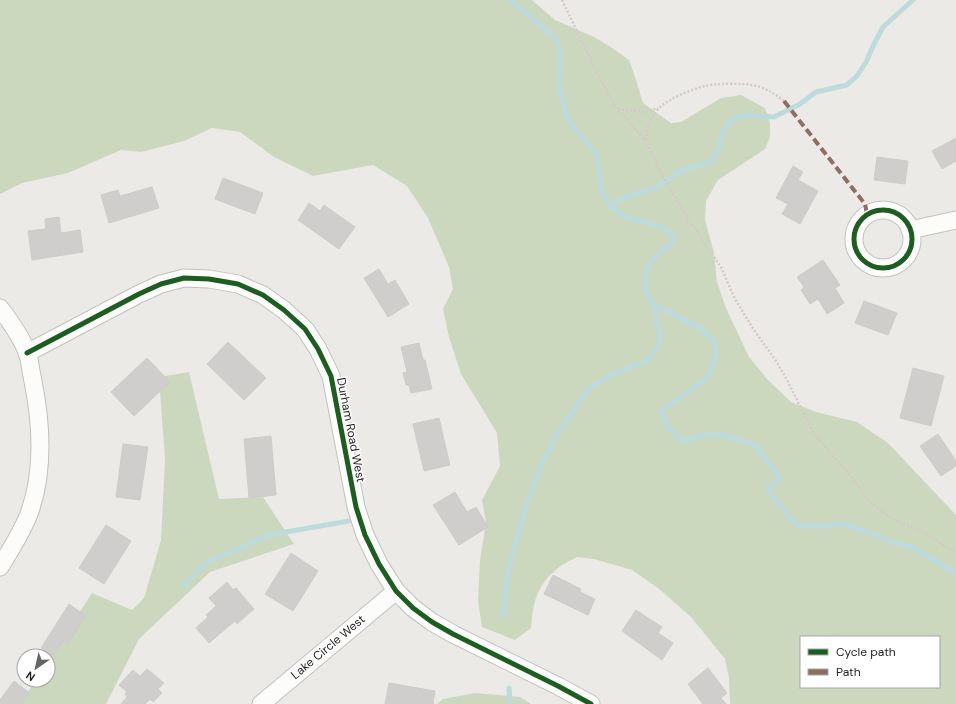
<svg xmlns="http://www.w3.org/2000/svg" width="956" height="704" font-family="'DM Sans',sans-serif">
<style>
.forest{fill:#ccd8be;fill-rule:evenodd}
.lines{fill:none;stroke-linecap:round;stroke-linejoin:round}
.stream{stroke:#bddbdc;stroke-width:5}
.building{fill:#d0cecc;stroke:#cfcbc9}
.street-casing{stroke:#c2c1bf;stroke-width:19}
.path{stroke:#d5c8c8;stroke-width:2.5;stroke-dasharray:2 2;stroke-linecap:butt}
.street{stroke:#fcfcfb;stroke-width:17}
.quiet{stroke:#8d6e63;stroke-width:4;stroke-dasharray:8 4;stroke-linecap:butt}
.cycleway-casing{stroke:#fff;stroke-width:8}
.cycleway{stroke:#1b5e20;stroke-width:5}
.labels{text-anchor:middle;stroke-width:3;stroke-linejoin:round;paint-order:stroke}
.street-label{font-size:12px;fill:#1e1e1e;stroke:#fff}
</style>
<rect width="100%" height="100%" fill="#eceae7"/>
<!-- forest -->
<g class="forest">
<path d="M0 0H532L555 20 594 37 611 47 629 60 636 80 643 103 671 123 681 122 721 98 741 95 765 108 770 123V137L765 149 718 180 706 201 705 220 714 253 717 282 726 308 749 357 767 379 791 402 816 412 857 422 888 443 956 515V704H731L730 703 729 678 725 659 691 617 658 588 632 570 594 559 577 557C570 561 562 564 556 570 536 586 533 604 531 628L515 640 482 627 478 601 480 560 486 522 482 500 500 466 497 433 461 374 449 337 443 309 453 289 449 267 428 218 407 186 373 165 313 176 274 157 240 132 212 128 184 141 141 152 121 150 68 173 22 183 0 194ZM801 637H939V687H801Z"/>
<polygon points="189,372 219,499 263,497 294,544 210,572 139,639 106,704 20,704 36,680 48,680 48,661 92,593 132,610 144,598 161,540 165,459 159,377"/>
<polygon points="475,693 520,697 531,704 437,704 443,699"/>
</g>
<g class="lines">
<!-- stream -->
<g class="stream">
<path d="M511 0 523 11 557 39 560 55 559 89 568 119 597 155 601 190 611 207 627 218 643 221 663 228 674 236 672 244C664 249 654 256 649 265 642 276 645 294 653 304L702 329 715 343 716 356 708 377 690 391 661 411 668 428 684 441 704 435H725L755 445 780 478 769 489V492L789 517 799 526H820L844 524 869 532 894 543 910 546 956 573"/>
<polyline points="611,207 623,198 655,188 676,174 687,168 699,166 712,161 719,148 722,133 734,117 750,115 774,117 800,104 816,92 847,85 857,76 866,62 874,44 883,27 913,0"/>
<polyline points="184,585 207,562 269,535 349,521"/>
<polyline points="504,616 506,580 526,506 537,475 553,442 573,411 589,388 619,371 644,362 652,355 658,347 660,336 653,304"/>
<polyline points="509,688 510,704"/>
</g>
</g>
<!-- building -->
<g class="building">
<polygon points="956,138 956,161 942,169 932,151"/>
<polygon points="877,157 908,161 905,184 874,180"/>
<polygon points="793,166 803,172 798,180 818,191 800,224 782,214 788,204 776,198"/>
<polygon points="223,178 263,193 255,214 215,199"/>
<polygon points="152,187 159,208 109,223 101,195 118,190 120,196"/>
<polygon points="309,203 320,211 324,205 355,227 339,249 298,220"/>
<polygon points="59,217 61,233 80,230 83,252 32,260 28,231 46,229 45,219"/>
<polygon points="823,260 840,285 835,288 844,303 827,314 818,299 810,304 801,290 804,287 797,277"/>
<polygon points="379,269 388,284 395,280 409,304 388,317 364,278"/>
<polygon points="864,301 897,313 888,335 855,323"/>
<polygon points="228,342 266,378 244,400 207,364"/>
<polygon points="419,343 423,360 425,360 432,389 411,393 409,385 406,385 403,373 407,372 401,347"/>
<polygon points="147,358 170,382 134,416 111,392"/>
<polygon points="913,368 944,376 931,426 900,418"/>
<polygon points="439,418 450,465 424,471 413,424"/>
<polygon points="938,434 956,461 956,466 941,476 920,446"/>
<polygon points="271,436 276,495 249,498 244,439"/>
<polygon points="123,444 148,447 140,500 116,497"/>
<polygon points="455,492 467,512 476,507 488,527 459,545 433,505"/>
<polygon points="106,525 131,541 104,584 79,568"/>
<polygon points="291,553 318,571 293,611 265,594"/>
<polygon points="553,575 581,589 580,592 595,599 588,615 544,594"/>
<polygon points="227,582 233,590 236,588 254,609 237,624 235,621 209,643 196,628 208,617 206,615 216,606 209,598"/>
<polygon points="69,604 86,616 68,644 63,641 53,656 41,648"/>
<polygon points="636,610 662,627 658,633 673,643 662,660 622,631"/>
<polygon points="708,668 727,693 721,698 726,704 703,704 688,684"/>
<polygon points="147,669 164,683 158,689 162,693 153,702 150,699 145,704 121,704 127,697 125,694 127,692 119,685 133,670 140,676"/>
<polygon points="14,681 30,693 21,704 0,704 0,700"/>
<polygon points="389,683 435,691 433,704 385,704"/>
</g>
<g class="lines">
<defs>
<g id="street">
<circle cx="883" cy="239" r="29"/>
<polyline points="910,230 956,220"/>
<path d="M0 308C10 321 21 337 27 352 30 359 30 368 32 376 41 419 45 468 30 511 23 531 11 549 0 567"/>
<polyline points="27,353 139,294 161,284 184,278 209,279 238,284 263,295 284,310 305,329 318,349 331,376 356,507 365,535 379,564 396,591 413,608 432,622 453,634 558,686 591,704"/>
<polyline points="261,704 396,591"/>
</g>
</defs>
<!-- street casing -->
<use href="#street" class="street-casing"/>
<!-- path -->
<g class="path">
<polyline points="562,0 599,77 617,109 646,141 660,171 687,217 721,267 734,297 752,327 776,361 787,380 814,434 844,468 869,500 889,517 923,532 956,553"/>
<polyline points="618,109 644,112 658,108"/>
<path d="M646 140C647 128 650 119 658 109 666 100 692 89 705 86 715 83 746 83 757 86 767 89 775 94 784 101"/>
</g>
<!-- street -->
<use href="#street" class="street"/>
<!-- quiet -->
<polyline class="quiet" points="784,101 865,204 867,214"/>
<defs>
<g id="cycleway">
<circle cx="883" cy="239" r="29"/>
<polyline points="27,353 139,294 161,284 184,278 209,279 238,284 263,295 284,310 305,329 318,349 331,376 356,507 365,535 379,564 396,591 413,608 432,622 453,634 558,686 591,704"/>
</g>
</defs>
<!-- cycleway casing -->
<use href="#cycleway" class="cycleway-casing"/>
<!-- cycleway -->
<use href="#cycleway" class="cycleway"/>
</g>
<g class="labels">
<!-- street labels -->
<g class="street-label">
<text transform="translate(351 430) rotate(79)" y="4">Durham Road West</text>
<text transform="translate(328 647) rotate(-40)" y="4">Lake Circle West</text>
</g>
</g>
<!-- legend -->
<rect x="800" y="636" width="140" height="52" fill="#ffffff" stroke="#a5a5a5"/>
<rect x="808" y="649" width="20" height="6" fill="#1b5e20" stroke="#a5a5a5"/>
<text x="836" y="656" font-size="12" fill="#1e1e1e">Cycle path</text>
<rect x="808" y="669" width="20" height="6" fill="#8d6e63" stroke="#a5a5a5"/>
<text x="836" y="676" font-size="12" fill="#1e1e1e">Path</text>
<!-- north arrow -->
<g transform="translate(36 668) rotate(214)"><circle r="19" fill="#ffffff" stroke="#a5a5a5"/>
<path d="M0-3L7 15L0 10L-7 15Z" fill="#666564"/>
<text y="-6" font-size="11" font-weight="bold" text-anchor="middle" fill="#1e1e1e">N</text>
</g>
</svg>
